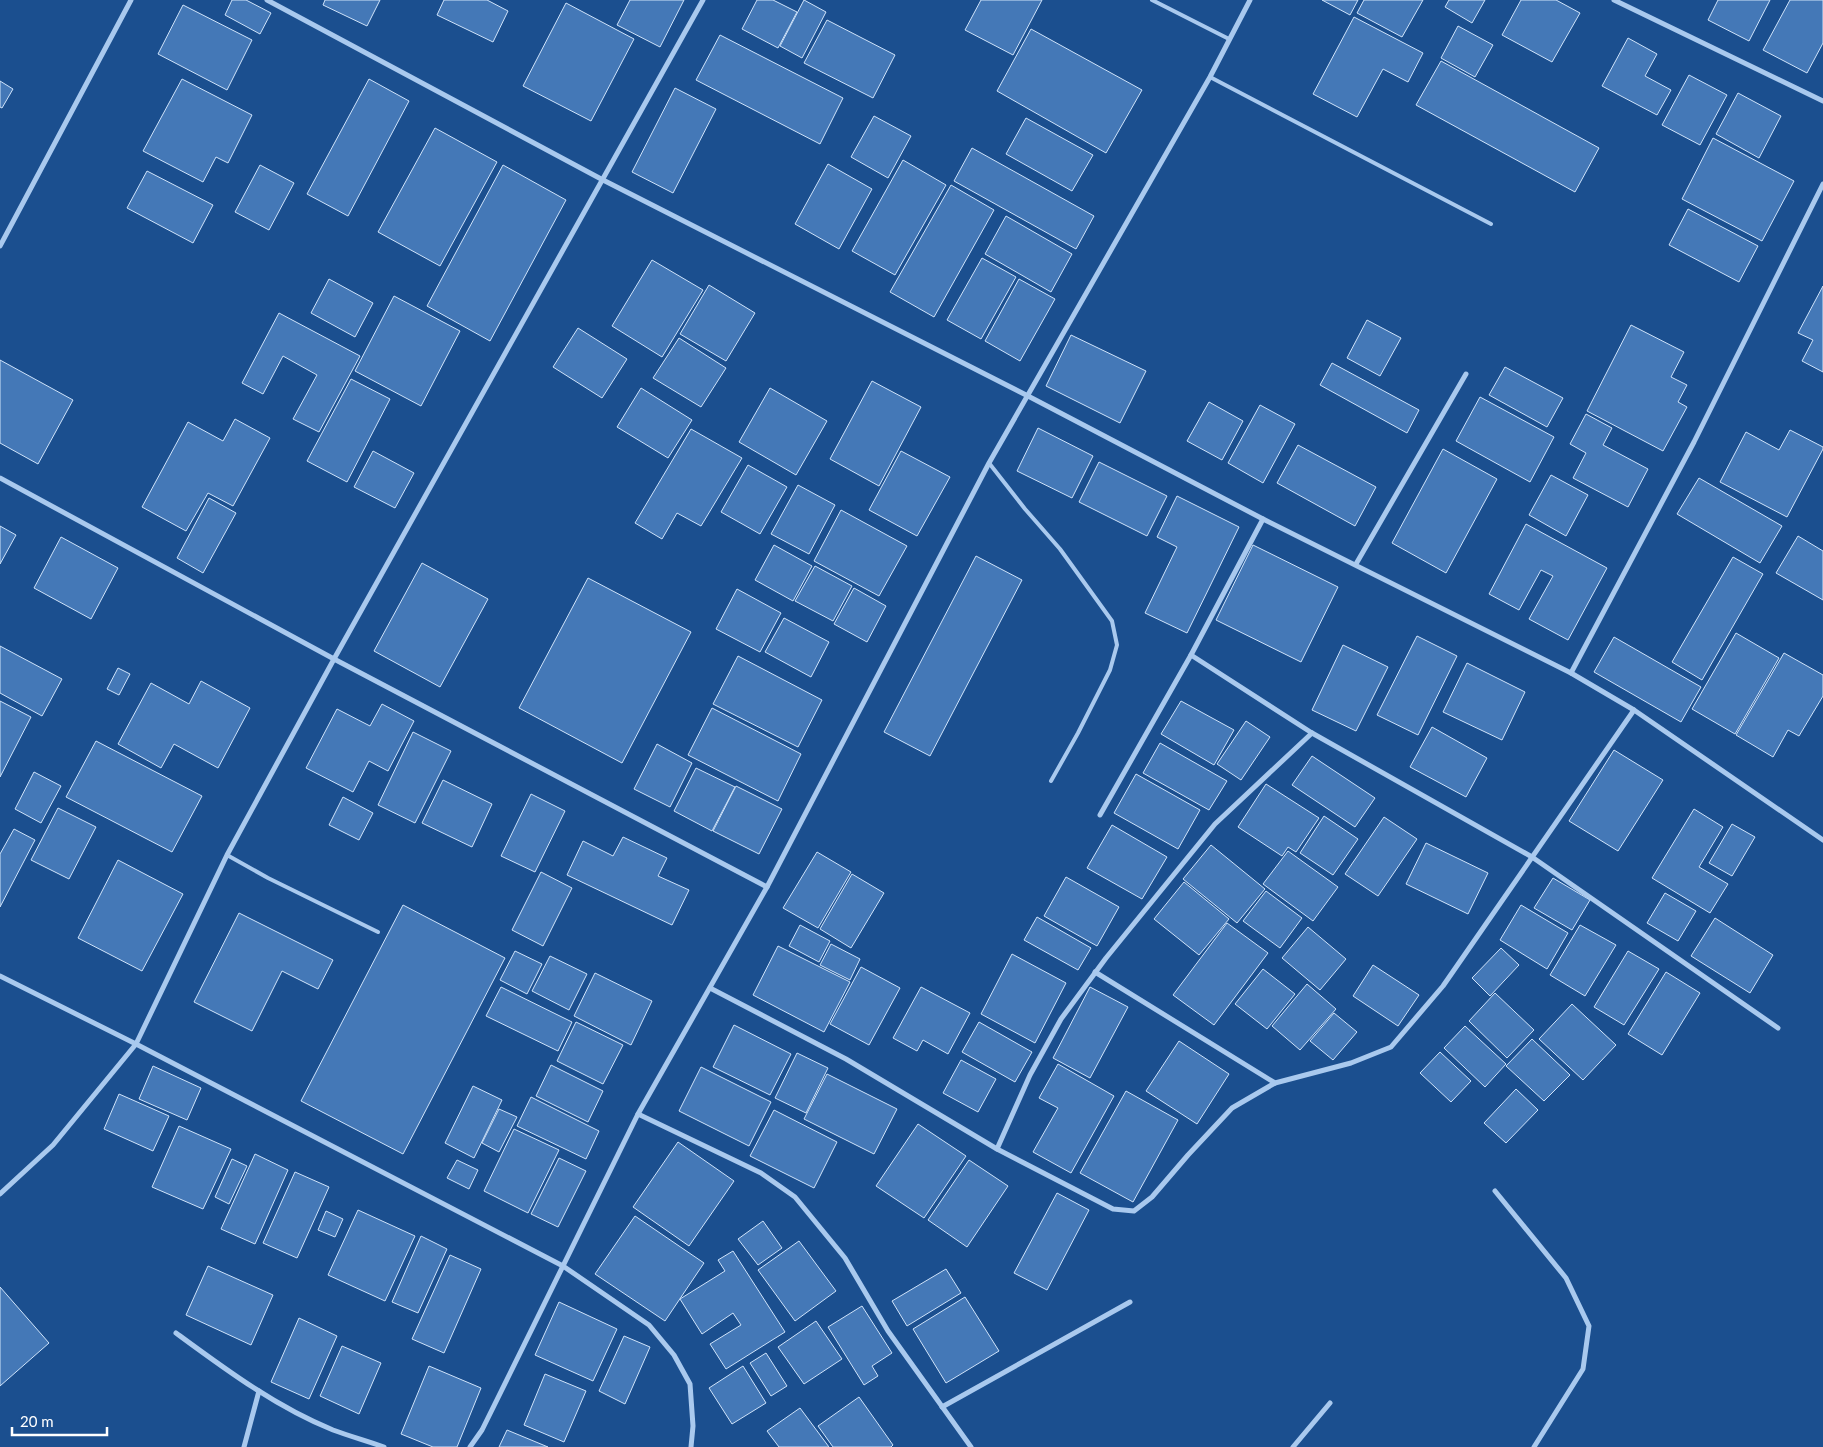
<svg xmlns="http://www.w3.org/2000/svg" width="1823" height="1447" font-family="Lato,sans-serif">
<style>
.building{fill:#4478b7;stroke:#cfe3fa}
.lines{fill:none;stroke-linecap:round;stroke-linejoin:round}
.lane{stroke:#a9c9ee;stroke-width:4}
.street{stroke:#a9c9ee;stroke-width:5}
</style>
<rect width="100%" height="100%" fill="#1b4f8f"/>
<!-- building -->
<g class="building">
<polygon points="232,0 246,0 271,13 260,34 225,15"/>
<polygon points="325,0 380,0 367,26 323,5"/>
<polygon points="444,0 487,0 508,11 493,42 437,15"/>
<polygon points="630,0 684,0 660,47 617,25"/>
<polygon points="757,0 773,0 797,12 778,48 742,29"/>
<polygon points="804,0 826,12 802,58 780,46"/>
<polygon points="981,0 1042,0 1013,55 965,30"/>
<polygon points="1322,0 1358,0 1350,15"/>
<polygon points="1364,0 1423,0 1402,37 1357,13"/>
<polygon points="1449,0 1485,0 1472,23 1445,7"/>
<polygon points="1521,0 1556,0 1580,13 1552,62 1502,35"/>
<polygon points="1718,0 1770,0 1749,41 1708,20"/>
<polygon points="1790,0 1823,0 1823,43 1807,73 1763,50"/>
<polygon points="566,3 634,39 591,121 523,86"/>
<polygon points="183,5 252,40 227,90 158,54"/>
<polygon points="1354,17 1423,53 1408,82 1383,69 1357,117 1313,94"/>
<polygon points="827,20 895,55 873,98 804,63"/>
<polygon points="1458,26 1493,45 1475,77 1441,58"/>
<polygon points="1031,29 1142,90 1106,153 997,91"/>
<polygon points="720,35 843,98 820,144 696,80"/>
<polygon points="1628,38 1657,54 1645,76 1671,90 1657,115 1602,86"/>
<polygon points="1441,61 1599,148 1575,192 1416,105"/>
<polygon points="1689,75 1727,95 1700,145 1662,125"/>
<polygon points="182,79 252,115 228,163 216,157 203,182 143,151"/>
<polygon points="369,79 409,101 348,216 307,194"/>
<polygon points="0,81 13,89 2,108 0,107"/>
<polygon points="675,88 716,109 673,193 632,172"/>
<polygon points="1738,93 1781,116 1759,158 1716,134"/>
<polygon points="874,116 911,136 888,178 851,157"/>
<polygon points="1026,118 1093,155 1072,191 1006,154"/>
<polygon points="435,128 497,162 440,266 378,232"/>
<polygon points="1713,138 1794,181 1762,241 1682,199"/>
<polygon points="972,148 1094,216 1076,249 954,181"/>
<polygon points="903,160 946,185 895,275 852,251"/>
<polygon points="828,164 872,189 839,249 795,224"/>
<polygon points="260,165 294,183 269,230 235,212"/>
<polygon points="503,165 566,200 490,341 427,306"/>
<polygon points="147,171 213,205 193,243 127,208"/>
<polygon points="951,185 994,210 934,317 890,292"/>
<polygon points="1688,209 1758,246 1739,282 1669,245"/>
<polygon points="1006,216 1072,254 1051,292 985,254"/>
<polygon points="982,258 1016,277 981,339 947,320"/>
<polygon points="652,260 703,290 662,357 612,326"/>
<polygon points="329,279 373,303 355,337 311,313"/>
<polygon points="1019,279 1055,299 1020,361 985,341"/>
<polygon points="709,285 755,313 726,361 680,334"/>
<polygon points="1823,286 1823,372 1802,361 1813,340 1798,333"/>
<polygon points="394,296 460,331 421,406 355,371"/>
<polygon points="279,313 360,356 319,432 293,419 317,375 283,356 263,394 242,383"/>
<polygon points="1367,320 1401,338 1380,376 1347,358"/>
<polygon points="1631,325 1684,352 1671,377 1687,385 1678,402 1687,407 1663,451 1587,411"/>
<polygon points="578,328 627,359 602,398 553,367"/>
<polygon points="1071,335 1146,371 1120,423 1046,386"/>
<polygon points="679,338 726,368 701,407 653,378"/>
<polygon points="0,360 73,400 38,464 0,443"/>
<polygon points="1332,363 1419,410 1407,433 1320,385"/>
<polygon points="1505,367 1563,398 1547,427 1489,395"/>
<polygon points="351,379 390,399 347,482 307,461"/>
<polygon points="872,381 921,407 879,486 830,459"/>
<polygon points="641,388 692,420 668,458 617,427"/>
<polygon points="770,388 827,421 796,475 739,442"/>
<polygon points="1480,397 1554,437 1530,482 1456,441"/>
<polygon points="1209,402 1243,421 1222,460 1187,441"/>
<polygon points="1260,405 1295,424 1263,483 1228,463"/>
<polygon points="1586,414 1612,428 1603,445 1648,469 1628,507 1573,478 1586,453 1570,444"/>
<polygon points="235,419 270,438 233,506 208,493 186,531 142,507 188,422 223,441"/>
<polygon points="1038,428 1093,456 1072,498 1017,471"/>
<polygon points="691,429 742,458 701,526 677,513 662,539 635,523"/>
<polygon points="1790,430 1823,447 1823,449 1787,517 1720,482 1746,432 1779,450"/>
<polygon points="1298,445 1376,487 1355,526 1277,483"/>
<polygon points="1443,449 1497,479 1446,573 1392,543"/>
<polygon points="373,451 414,473 395,508 354,487"/>
<polygon points="901,451 950,477 917,536 869,510"/>
<polygon points="1099,462 1167,496 1147,536 1079,502"/>
<polygon points="748,465 787,487 760,534 721,512"/>
<polygon points="1551,475 1588,495 1566,536 1529,515"/>
<polygon points="1699,478 1782,526 1760,563 1677,514"/>
<polygon points="798,485 835,505 809,554 771,534"/>
<polygon points="1177,496 1239,527 1187,633 1145,613 1177,547 1157,537"/>
<polygon points="209,498 236,513 203,573 177,558"/>
<polygon points="841,510 907,546 879,596 814,561"/>
<polygon points="1526,524 1607,568 1568,640 1529,619 1553,576 1541,570 1519,610 1489,594"/>
<polygon points="0,526 16,535 0,564"/>
<polygon points="1798,536 1823,551 1823,600 1776,573"/>
<polygon points="61,537 118,568 91,619 34,588"/>
<polygon points="774,545 812,566 793,601 755,580"/>
<polygon points="1253,545 1338,587 1301,662 1216,620"/>
<polygon points="976,556 1022,580 930,756 884,732"/>
<polygon points="1733,557 1763,574 1702,680 1672,662"/>
<polygon points="422,563 488,599 440,687 374,651"/>
<polygon points="815,566 852,586 833,621 795,601"/>
<polygon points="588,578 691,632 622,763 519,708"/>
<polygon points="854,588 886,606 867,642 834,624"/>
<polygon points="737,589 781,613 760,652 716,629"/>
<polygon points="784,618 829,642 811,677 765,652"/>
<polygon points="1736,633 1779,658 1735,734 1692,709"/>
<polygon points="1417,636 1457,656 1418,735 1377,715"/>
<polygon points="1614,637 1701,687 1681,722 1594,672"/>
<polygon points="1343,645 1388,667 1356,731 1312,710"/>
<polygon points="0,646 62,679 42,716 0,693"/>
<polygon points="1784,653 1823,675 1823,696 1799,736 1788,730 1773,757 1736,735"/>
<polygon points="738,656 822,700 798,747 713,704"/>
<polygon points="1467,663 1525,692 1502,740 1443,712"/>
<polygon points="118,668 130,674 119,695 107,689"/>
<polygon points="201,681 250,708 218,768 174,744 161,768 118,744 151,683 189,704"/>
<polygon points="0,701 31,717 0,777"/>
<polygon points="1181,701 1234,730 1214,765 1161,734"/>
<polygon points="382,704 414,721 388,771 369,761 353,792 306,768 337,709 370,726"/>
<polygon points="712,708 801,754 778,801 688,755"/>
<polygon points="1246,721 1270,737 1241,780 1217,764"/>
<polygon points="1432,727 1487,758 1466,797 1410,767"/>
<polygon points="413,732 451,751 415,823 378,805"/>
<polygon points="96,741 202,796 172,852 66,797"/>
<polygon points="1160,743 1227,781 1209,810 1143,773"/>
<polygon points="657,744 692,763 670,807 634,789"/>
<polygon points="1614,750 1663,780 1618,851 1569,821"/>
<polygon points="1312,756 1375,798 1355,827 1292,785"/>
<polygon points="696,768 735,787 712,831 674,811"/>
<polygon points="34,772 61,786 41,823 15,809"/>
<polygon points="1136,774 1200,810 1178,849 1114,813"/>
<polygon points="443,780 492,804 472,847 422,823"/>
<polygon points="1266,784 1319,818 1296,852 1288,847 1282,856 1238,827"/>
<polygon points="736,786 782,809 759,854 713,831"/>
<polygon points="531,794 565,811 535,872 501,856"/>
<polygon points="343,797 373,813 359,840 329,825"/>
<polygon points="58,808 96,827 69,879 31,860"/>
<polygon points="1694,809 1723,827 1699,867 1728,884 1710,913 1652,878"/>
<polygon points="1324,816 1358,839 1333,875 1300,853"/>
<polygon points="1384,817 1417,839 1378,896 1345,874"/>
<polygon points="1732,824 1755,837 1732,876 1709,863"/>
<polygon points="1112,825 1167,857 1142,899 1087,868"/>
<polygon points="14,829 35,840 0,907 0,854"/>
<polygon points="623,837 667,858 658,876 689,890 672,925 567,875 583,841 613,856"/>
<polygon points="1426,843 1488,873 1468,914 1406,884"/>
<polygon points="1211,845 1265,889 1237,923 1183,879"/>
<polygon points="1288,851 1338,887 1313,921 1263,884"/>
<polygon points="817,852 851,872 818,928 783,908"/>
<polygon points="118,860 183,894 142,971 78,938"/>
<polygon points="541,872 572,888 543,946 512,930"/>
<polygon points="852,874 884,893 851,948 820,929"/>
<polygon points="1066,877 1119,907 1097,946 1044,916"/>
<polygon points="1553,878 1590,900 1572,930 1534,908"/>
<polygon points="1184,882 1229,919 1199,955 1154,919"/>
<polygon points="1266,891 1302,918 1280,948 1243,921"/>
<polygon points="1665,893 1696,911 1678,941 1647,923"/>
<polygon points="403,905 505,958 403,1154 301,1101"/>
<polygon points="1521,905 1568,933 1547,969 1500,940"/>
<polygon points="239,913 333,960 318,989 282,971 252,1031 194,1002"/>
<polygon points="1037,917 1091,948 1078,970 1024,940"/>
<polygon points="1715,918 1773,955 1750,993 1691,956"/>
<polygon points="1227,923 1268,953 1214,1025 1173,995"/>
<polygon points="800,925 830,941 819,962 789,946"/>
<polygon points="1580,925 1616,945 1585,996 1550,975"/>
<polygon points="1308,927 1346,959 1320,990 1282,958"/>
<polygon points="831,944 860,959 850,980 820,965"/>
<polygon points="778,946 850,982 824,1032 753,995"/>
<polygon points="1501,948 1519,965 1490,996 1472,978"/>
<polygon points="515,951 542,964 527,994 500,980"/>
<polygon points="1628,951 1659,969 1624,1025 1594,1007"/>
<polygon points="1012,954 1066,983 1035,1043 981,1014"/>
<polygon points="550,956 587,974 569,1010 532,991"/>
<polygon points="1373,965 1419,995 1398,1026 1353,996"/>
<polygon points="861,967 900,988 869,1045 830,1024"/>
<polygon points="1263,969 1295,994 1267,1029 1235,1004"/>
<polygon points="1666,972 1700,993 1662,1055 1628,1034"/>
<polygon points="595,973 652,1001 631,1045 574,1016"/>
<polygon points="1307,984 1336,1009 1300,1050 1272,1026"/>
<polygon points="501,987 572,1022 558,1051 486,1016"/>
<polygon points="921,987 970,1013 948,1054 923,1040 917,1051 893,1038"/>
<polygon points="1090,987 1128,1007 1090,1078 1053,1058"/>
<polygon points="1495,993 1534,1030 1507,1058 1469,1021"/>
<polygon points="1572,1004 1616,1045 1583,1080 1539,1039"/>
<polygon points="1334,1013 1357,1032 1333,1060 1310,1041"/>
<polygon points="576,1022 623,1045 603,1084 557,1061"/>
<polygon points="979,1022 1032,1052 1015,1082 962,1052"/>
<polygon points="734,1025 791,1054 770,1095 713,1067"/>
<polygon points="1465,1026 1506,1064 1485,1087 1444,1048"/>
<polygon points="1532,1039 1570,1075 1544,1101 1506,1066"/>
<polygon points="1179,1041 1229,1074 1197,1124 1146,1091"/>
<polygon points="1440,1052 1471,1081 1451,1102 1420,1073"/>
<polygon points="797,1053 828,1068 806,1113 775,1098"/>
<polygon points="961,1060 996,1079 978,1112 943,1093"/>
<polygon points="1058,1064 1114,1096 1071,1173 1033,1152 1058,1108 1039,1098"/>
<polygon points="551,1065 603,1091 588,1122 536,1096"/>
<polygon points="153,1066 201,1088 187,1120 139,1099"/>
<polygon points="701,1067 771,1102 749,1146 679,1111"/>
<polygon points="827,1074 897,1109 874,1154 804,1119"/>
<polygon points="473,1086 502,1100 474,1158 445,1143"/>
<polygon points="1516,1089 1538,1110 1506,1143 1484,1123"/>
<polygon points="1126,1091 1178,1120 1133,1202 1080,1173"/>
<polygon points="119,1094 169,1116 153,1151 104,1129"/>
<polygon points="531,1097 599,1131 586,1159 517,1126"/>
<polygon points="499,1109 517,1117 499,1152 482,1143"/>
<polygon points="774,1110 837,1142 814,1188 750,1156"/>
<polygon points="918,1124 966,1156 924,1218 876,1186"/>
<polygon points="179,1126 231,1149 203,1209 152,1187"/>
<polygon points="514,1129 559,1150 528,1213 484,1191"/>
<polygon points="678,1142 734,1181 689,1246 633,1207"/>
<polygon points="255,1154 288,1170 255,1244 221,1229"/>
<polygon points="559,1158 586,1171 558,1227 531,1214"/>
<polygon points="232,1159 247,1166 229,1204 215,1197"/>
<polygon points="457,1160 478,1170 469,1189 447,1178"/>
<polygon points="969,1160 1008,1186 967,1247 928,1220"/>
<polygon points="295,1172 329,1187 297,1258 263,1243"/>
<polygon points="1057,1193 1089,1210 1047,1290 1014,1273"/>
<polygon points="358,1210 415,1236 385,1301 328,1275"/>
<polygon points="326,1211 343,1219 335,1237 318,1230"/>
<polygon points="635,1216 704,1263 665,1321 595,1274"/>
<polygon points="763,1221 782,1248 758,1265 738,1239"/>
<polygon points="421,1236 447,1249 418,1313 392,1302"/>
<polygon points="799,1241 836,1291 795,1321 758,1270"/>
<polygon points="733,1251 785,1332 726,1369 710,1344 741,1325 733,1313 702,1334 680,1299 725,1271 718,1260"/>
<polygon points="450,1255 481,1269 444,1353 412,1339"/>
<polygon points="208,1266 273,1295 251,1345 186,1315"/>
<polygon points="946,1269 961,1293 907,1326 892,1301"/>
<polygon points="0,1287 49,1343 0,1386"/>
<polygon points="965,1297 999,1351 946,1383 913,1329"/>
<polygon points="559,1302 617,1329 593,1381 535,1355"/>
<polygon points="862,1306 892,1353 872,1366 878,1376 864,1385 828,1327"/>
<polygon points="299,1318 337,1336 309,1399 271,1382"/>
<polygon points="816,1321 842,1359 804,1384 778,1347"/>
<polygon points="624,1336 650,1347 625,1404 599,1391"/>
<polygon points="342,1346 381,1363 359,1414 320,1396"/>
<polygon points="766,1353 787,1386 771,1396 750,1363"/>
<polygon points="429,1366 481,1388 457,1447 433,1447 401,1434"/>
<polygon points="743,1366 766,1403 732,1424 709,1388"/>
<polygon points="545,1374 586,1391 564,1442 524,1425"/>
<polygon points="859,1397 893,1445 891,1447 833,1447 818,1426"/>
<polygon points="800,1408 829,1447 779,1447 767,1431"/>
<polygon points="507,1430 548,1447 499,1447"/>
</g>
<g class="lines">
<!-- lane -->
<g class="lane">
<polyline points="1152,0 1229,39"/>
<polyline points="1210,77 1491,224"/>
<polyline points="989,463 1025,509 1060,549 1112,621 1117,645 1110,670 1078,733 1051,781"/>
<polyline points="227,855 268,878 378,932"/>
</g>
<!-- street -->
<g class="street">
<polyline points="267,0 603,180 1028,396 1263,519 1571,673 1634,710 1823,840"/>
<polyline points="1614,0 1823,101"/>
<polyline points="0,246 131,0"/>
<polyline points="0,478 334,659 767,887"/>
<polyline points="1263,519 1191,655 1312,733 1532,857 1778,1028"/>
<polyline points="1356,564 1466,374"/>
<polyline points="1571,673 1694,442 1823,184"/>
<polyline points="1100,815 1191,655"/>
<polyline points="1095,972 1275,1083"/>
<polyline points="0,976 136,1044 563,1266 649,1325 674,1355 690,1384 693,1426 691,1447"/>
<polyline points="710,988 846,1059 997,1149 1113,1209 1134,1211 1152,1197 1188,1155 1232,1108 1275,1083 1351,1063 1391,1047 1443,986 1634,710"/>
<polyline points="638,1114 761,1173 795,1197 845,1258 888,1331 971,1447"/>
<polyline points="997,1149 1030,1075 1061,1019 1106,958 1215,824 1312,733"/>
<polyline points="1495,1191 1566,1278 1589,1326 1583,1369 1534,1447"/>
<polyline points="0,1194 53,1145 136,1044 227,855 334,659 703,0"/>
<path d="M176 1333C225 1369 276 1407 333 1430 349 1436 367 1441 384 1447"/>
<polyline points="942,1407 1130,1302"/>
<polyline points="244,1447 259,1391"/>
<polyline points="470,1447 482,1430 638,1114 767,887 989,463 1210,77 1250,0"/>
<polyline points="1293,1447 1330,1403"/>
</g>
</g>
<!-- scale -->
<path d="M12 1427v8h95v-8" fill="none" stroke="#ffffff" stroke-width="2.5"/>
<text x="20" y="1427" font-size="15" fill="#ffffff" stroke="#1b4f8f" stroke-width="4" paint-order="stroke">20 m</text>
</svg>
